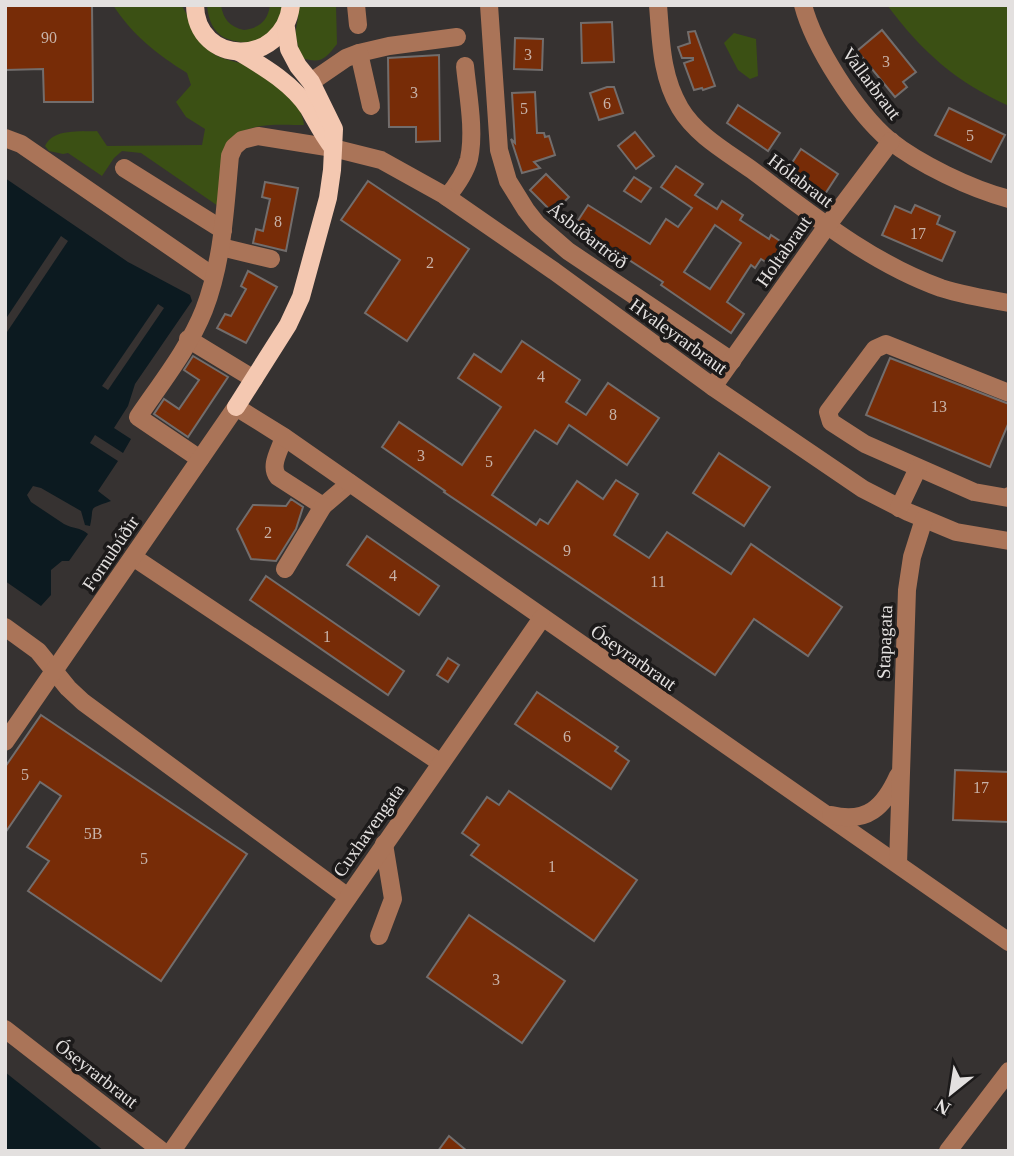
<svg xmlns="http://www.w3.org/2000/svg" width="1014" height="1156" font-family="Georgia,serif">
<style>
.green{fill:#3b5014}
.water{fill:#0c1a20}
.pier{fill:#363231}
.building{fill:#772c07;stroke:#726d6c;stroke-width:2;fill-rule:evenodd}
.lines{fill:none;stroke-linecap:round;stroke-linejoin:round}
.minor{stroke:#aa7458;stroke-width:18}
.major{stroke:#f4c8b1;stroke-width:18}
.labels{text-anchor:middle;stroke-width:7;stroke-linejoin:round;paint-order:stroke}
.number-label{font-size:16px;fill:#c8b3a9}
.street-label{font-size:19px;fill:#e3e0df;stroke:#1c1a1a}
</style>
<rect width="100%" height="100%" fill="#363231"/>
<!-- green -->
<g class="green">
<path d="M113 5H181C192 20 194 38 210 51 220 60 233 60 245 65 269 75 302 99 304 125 279 125 245 121 227 143L218 206 141 153 122 151 114 158 102 176 68 153 63 154 49 151 45 146C53 128 81 132 97 131L107 146 202 145 205 129 186 117 176 102 191 85 187 73C158 55 132 35 113 5Z"/>
<path d="M207 5H221C223 19 230 27 244 30 259 28 268 21 270 5H286V15L260 43C231 43 210 40 207 5Z"/>
<path d="M296 5H336L337 44C325 59 322 64 301 58L295 34 298 18Z"/>
<path d="M887 5H1009V106C956 82 922 52 887 5Z"/>
<polygon points="734,33 756,39 758,76 750,79 738,70 724,43"/>
</g>
<!-- water -->
<g class="water">
<path d="M5 178 128 262 190 295 192 301 135 384 128 406 114 428 131 439 123 453 95 435 90 443 118 461 98 491 111 501C86 510 95 505 90 526L85 525 81 511 41 488 33 486 27 495 31 502 64 524C73 529 80 527 88 534L69 561H62L51 570V595L41 606 5 581Z"/>
<polygon points="5,1072 104,1151 5,1151"/>
</g>
<!-- pier -->
<g class="pier">
<polygon points="61,236 68,241 5,335 5,320"/>
<polygon points="158,304 164,308 108,390 102,386"/>
</g>
<!-- building -->
<g class="building">
<polygon points="5,5 92,5 93,102 44,102 43,69 5,70"/>
<polygon points="612,22 614,62 582,63 581,23"/>
<polygon points="882,30 916,72 903,82 907,87 895,97 857,51"/>
<polygon points="695,31 715,86 703,90 702,88 694,90 684,63 693,60 693,58 682,58 678,47 690,43 688,32"/>
<polygon points="515,38 543,39 542,70 514,69"/>
<polygon points="439,55 440,141 416,142 416,127 389,127 388,58"/>
<polygon points="607,87 614,87 623,113 599,120 590,93"/>
<polygon points="535,92 537,133 544,133 545,137 549,136 555,155 534,162 540,168 522,173 511,139 515,143 512,93"/>
<polygon points="738,105 780,133 768,151 727,123"/>
<polygon points="949,108 1005,135 991,162 935,135"/>
<polygon points="635,132 654,156 636,169 618,146"/>
<polygon points="801,149 838,174 825,194 788,169"/>
<path d="M676 166 703 184 695 195 717 209 722 201 743 215 740 220 769 239 771 235 786 245 772 266 761 259 755 268 751 265 727 302 744 314 731 333 661 285 663 282 575 225 588 205 650 244 666 219 678 227 692 208 661 187ZM715 225 741 243 710 289 684 272Z"/>
<polygon points="546,174 569,197 553,213 530,190"/>
<polygon points="634,177 651,188 641,202 624,191"/>
<polygon points="368,181 469,249 407,341 365,313 400,260 341,220"/>
<polygon points="265,182 298,188 286,251 253,243 256,229 263,231 270,199 262,197"/>
<polygon points="915,205 940,216 937,224 955,232 942,261 882,235 895,206 911,213"/>
<polygon points="248,271 277,287 246,343 217,328 225,314 231,316 246,289 241,286"/>
<polygon points="522,341 580,380 566,402 586,415 608,383 659,418 627,465 569,425 557,444 535,430 492,495 536,525 540,519 548,524 577,481 603,499 616,480 638,494 614,535 649,558 667,532 731,574 751,544 842,607 808,656 754,619 715,675 444,492 445,491 382,447 399,422 462,465 501,407 458,378 474,354 501,372"/>
<polygon points="193,356 228,377 188,437 154,414 164,399 179,409 199,380 184,370"/>
<polygon points="890,358 1009,404 1009,422 990,467 866,415"/>
<polygon points="719,453 770,487 744,526 693,493"/>
<polygon points="291,499 303,507 296,529 276,561 251,559 237,529 253,505 286,506"/>
<polygon points="367,536 439,586 419,615 347,565"/>
<polygon points="266,576 404,671 388,695 250,600"/>
<polygon points="448,658 459,665 448,682 437,675"/>
<polygon points="537,692 618,747 615,751 629,761 611,789 515,724"/>
<polygon points="41,715 247,854 161,981 28,891 49,861 27,847 61,796 40,782 5,833 5,767"/>
<polygon points="955,770 1009,772 1009,822 953,820"/>
<polygon points="509,791 637,880 594,941 471,855 479,845 462,833 487,797 499,805"/>
<polygon points="469,915 565,981 522,1043 427,977"/>
<polygon points="449,1136 467,1151 438,1151"/>
</g>
<g class="lines">
<!-- minor -->
<g class="minor">
<polyline points="356,5 358,25"/>
<polyline points="489,5 499,150 508,181 526,210 537,224 568,251 732,361"/>
<path d="M658 5C661 41 661 76 680 108 696 135 727 152 752 170 811 214 871 263 941 288 963 295 986 299 1009 303"/>
<path d="M803 5C814 47 856 112 889 140 919 164 971 189 1009 199"/>
<polyline points="359,53 389,46 457,37"/>
<polyline points="311,82 346,58 359,53 371,106"/>
<polyline points="5,138 21,144 213,276"/>
<polyline points="124,168 223,230"/>
<path d="M447 197C456 186 465 174 469 159 475 131 468 96 465 66"/>
<polyline points="221,247 271,259"/>
<polyline points="188,339 254,379"/>
<polyline points="713,387 827,226 891,141"/>
<polyline points="1009,393 886,344 875,349 828,412 831,422 865,444 974,492 1008,498 1009,496"/>
<path d="M284 437C280 450 269 466 278 477L323 506 350 483"/>
<path d="M200 459 138 417C161 383 189 348 204 310 223 261 225 208 230 156L234 147 242 140 258 136 333 148 381 160 444 195 554 271 713 387 863 489 908 512 956 532 1009 541"/>
<polyline points="899,508 918,468"/>
<polyline points="133,557 441,763"/>
<polyline points="285,569 323,506"/>
<polyline points="5,627 38,651 68,688 83,702 348,897"/>
<polyline points="5,742 236,407 284,437 1009,942"/>
<path d="M831 815C867 824 884 807 898 776"/>
<polyline points="898,864 907,590 912,557 924,519"/>
<polyline points="379,936 393,899 384,844"/>
<polyline points="5,1029 162,1151"/>
<polyline points="172,1151 542,618"/>
<polyline points="948,1151 1009,1071"/>
</g>
<!-- major -->
<g class="major">
<path d="M195 5C196 66 283 68 291 5"/>
<path d="M239 52C264 67 293 84 309 109 317 123 323 135 333 148"/>
<polyline points="236,407 288,325 301,297 328,198 332,170 334,129 311,82 298,66 289,49 286,28"/>
</g>
</g>
<g class="labels">
<!-- number labels -->
<g class="number-label">
<text x="49" y="43">90</text>
<text x="528" y="60">3</text>
<text x="886" y="67">3</text>
<text x="414" y="98">3</text>
<text x="607" y="109">6</text>
<text x="524" y="114">5</text>
<text x="970" y="141">5</text>
<text x="278" y="227">8</text>
<text x="918" y="239">17</text>
<text x="430" y="268">2</text>
<text x="541" y="382">4</text>
<text x="939" y="412">13</text>
<text x="613" y="420">8</text>
<text x="421" y="461">3</text>
<text x="489" y="467">5</text>
<text x="268" y="538">2</text>
<text x="567" y="556">9</text>
<text x="393" y="581">4</text>
<text x="658" y="587">11</text>
<text x="327" y="642">1</text>
<text x="567" y="742">6</text>
<text x="25" y="780">5</text>
<text x="981" y="793">17</text>
<text x="93" y="839">5B</text>
<text x="144" y="864">5</text>
<text x="552" y="872">1</text>
<text x="496" y="985">3</text>
</g>
<!-- street labels -->
<g class="street-label">
<text transform="translate(872 83) rotate(53)" y="7">Vallarbraut</text>
<text transform="translate(801 180) rotate(37)" y="7">Hólabraut</text>
<text transform="translate(588 235) rotate(38)" y="7">Ásbúðartröð</text>
<text transform="translate(783 251) rotate(-55)" y="7">Holtabraut</text>
<text transform="translate(679 336) rotate(36)" y="7">Hvaleyrarbraut</text>
<text transform="translate(110 553) rotate(-56)" y="7">Fornubúðir</text>
<text transform="translate(884 642) rotate(-88)" y="7">Stapagata</text>
<text transform="translate(634 657) rotate(35)" y="7">Óseyrarbraut</text>
<text transform="translate(368 830) rotate(-55)" y="7">Cuxhavengata</text>
<text transform="translate(97 1073) rotate(38)" y="7">Óseyrarbraut</text>
</g>
</g>
<!-- border -->
<rect width="1014" height="1156" fill="none" stroke="#e3e0df" stroke-width="14"/>
<!-- north arrow -->
<g transform="translate(951 1093) rotate(210)" stroke="#1c1a1a" stroke-width="5" paint-order="stroke">
<path d="M0-5L12 26L0 18L-12 26Z" fill="#e3e0df"/>
<text y="-10" font-size="19" font-weight="bold" text-anchor="middle" fill="#e3e0df">N</text>
</g>
</svg>
